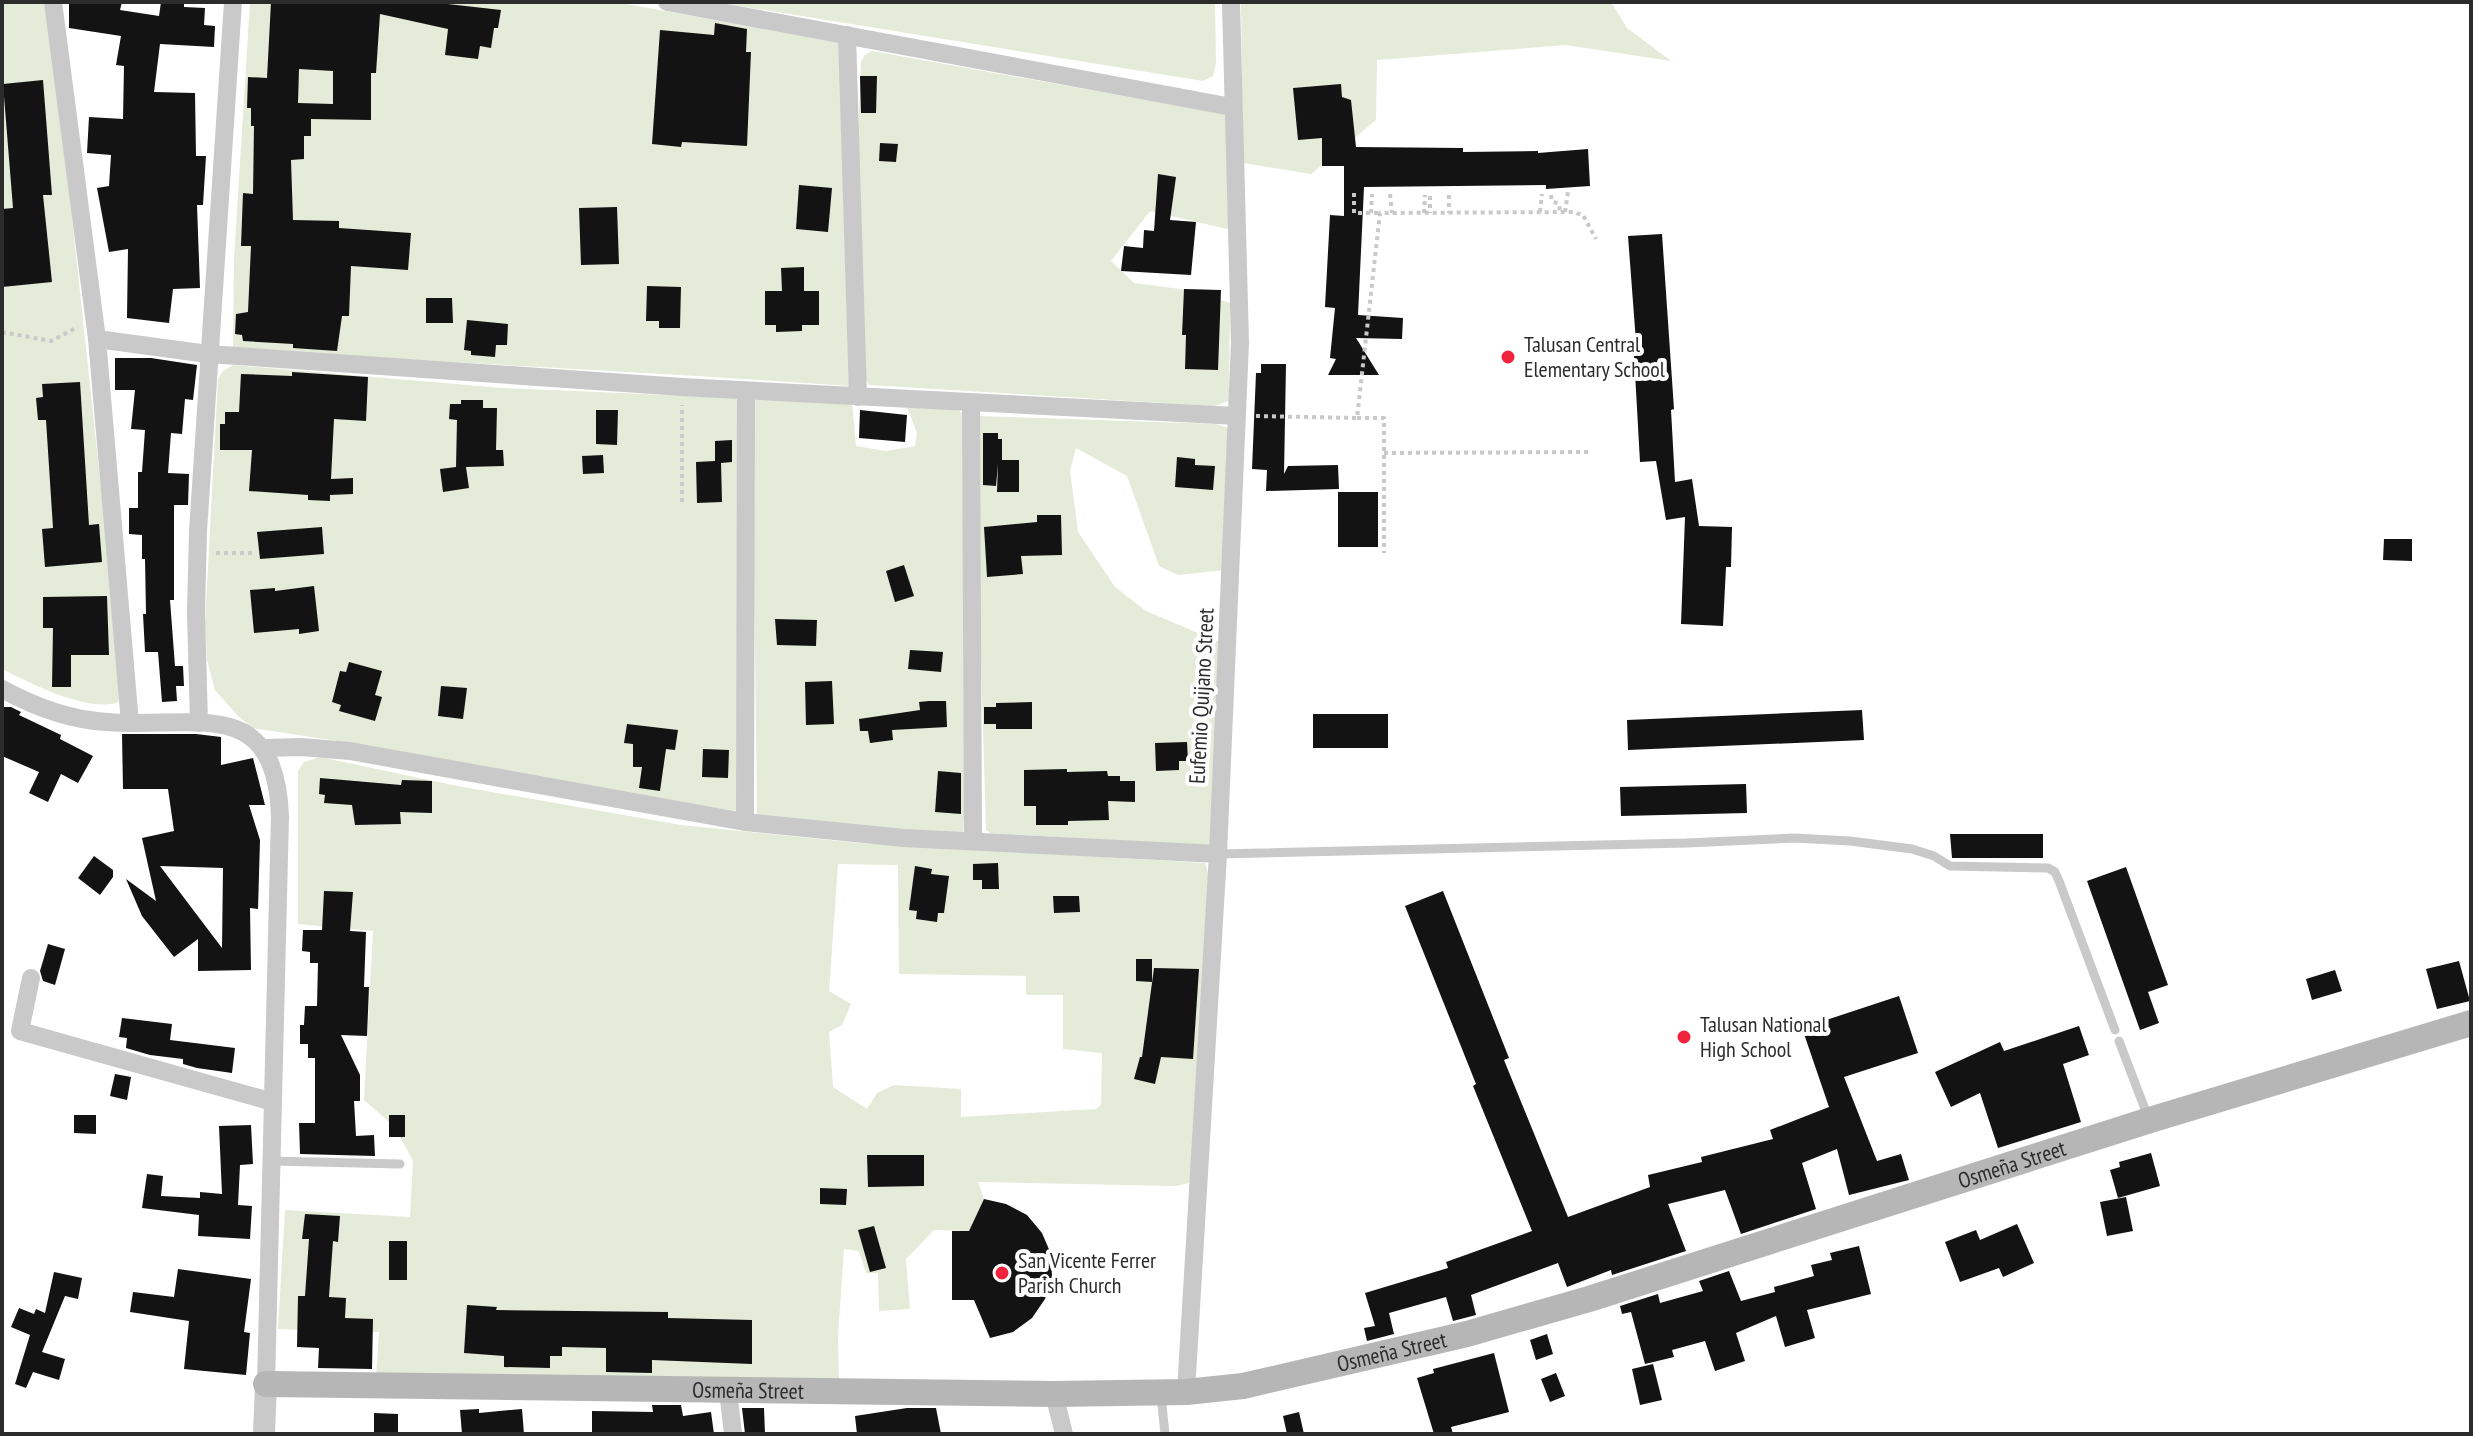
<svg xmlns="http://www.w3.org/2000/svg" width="2473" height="1436" font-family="'PT Sans Narrow',sans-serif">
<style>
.green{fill:#e4ebd8;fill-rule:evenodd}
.building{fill:#131313;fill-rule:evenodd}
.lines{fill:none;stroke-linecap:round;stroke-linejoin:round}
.path{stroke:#c9c9c9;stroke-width:4;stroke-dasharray:4 4;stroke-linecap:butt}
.service{stroke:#c9c9c9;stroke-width:9}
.minor{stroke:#c9c9c9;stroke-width:18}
.tertiary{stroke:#c9c9c9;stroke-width:22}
.secondary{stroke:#b6b6b6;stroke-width:26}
.poi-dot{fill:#f0223c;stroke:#fff;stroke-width:3}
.labels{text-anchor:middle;stroke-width:8;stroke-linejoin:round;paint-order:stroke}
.poi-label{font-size:22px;fill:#2c2c2c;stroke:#fff;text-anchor:start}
.street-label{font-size:22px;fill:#2c2c2c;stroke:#fff}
</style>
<rect width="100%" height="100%" fill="#fff"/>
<!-- green -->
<g class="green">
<path d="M2 2H49L123 694 117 703C84 711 32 684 2 669Z"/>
<path d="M250 2H616L839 43 849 386C644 371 438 363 233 348L234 259Z"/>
<polygon points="715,2 1215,2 1216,63 1213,76 1203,81"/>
<polygon points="1241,2 1611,2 1627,28 1671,61 1566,45 1377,60 1376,120 1311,174 1243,163"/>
<polygon points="872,51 1224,114 1228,121 1230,225 1227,229 1150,211 1111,261 1134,283 1188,290 1230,303 1229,401 1214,406 869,385 862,373 856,185 861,62 865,55"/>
<polygon points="233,365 502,388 739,398 739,811 627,797 337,741 253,728 238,716 215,690 207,660 205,623 218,379 223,371"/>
<polygon points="752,400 852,402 856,446 886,451 915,446 917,433 906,404 959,410 964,417 967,769 963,834 762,819 757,813"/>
<polygon points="978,416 1216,424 1229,428 1224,570 1178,575 1159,566 1127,476 1076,448 1070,471 1078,532 1115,587 1146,611 1222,643 1215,843 1207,846 990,833 986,830 974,418"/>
<path d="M320 757 452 785 681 825 858 843 1205 863 1210 880 1193 1170 1189 1183 1176 1186 978 1182 984 1199 969 1231 934 1230 906 1259 910 1309 879 1311 878 1273H866L859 1251 844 1249 838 1336 839 1388 376 1376 379 1332 278 1329 285 1210 410 1217 413 1161 395 1127 364 1100 373 931 298 924V771L304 762ZM838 864 898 865 899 974 1026 976V995H1063V1049L1102 1053 1101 1105 1096 1109 961 1117V1089L894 1085 877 1093 867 1109 833 1087 829 1032 842 1025 851 1004 829 991Z"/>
</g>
<!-- building -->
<g class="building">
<polygon points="69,2 122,2 120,10 159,16 161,2 184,2 184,7 205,8 204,25 215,26 214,47 160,44 154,92 195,93 196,156 206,156 203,205 197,205 200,288 173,289 169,323 127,318 128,249 109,252 97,188 109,186 111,155 87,153 89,117 123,119 124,66 116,65 121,36 69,28"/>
<path d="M271 2H430L501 10 498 28H494L491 48 480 46 478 59 445 55 448 29 380 14 376 73H371V120L311 119V136H304V159L291 160 293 220 339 221V228L411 233 408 270 351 266 349 316H342L337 351 293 348V344L243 341 242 335 235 334 236 314 248 312 251 246H241L243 193 253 194 254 126H251V108H247L248 77 267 78ZM299 69 333 71V104L298 103Z"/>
<polygon points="715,23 747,29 746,52 751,52 747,146 682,142 681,147 652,144 660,30 714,35"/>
<polygon points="860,76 877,76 876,113 861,113"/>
<polygon points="43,80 52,195 43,195 52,282 2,287 2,209 13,208 3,84"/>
<polygon points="1341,84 1342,97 1351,100 1356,147 1463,148 1463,152 1538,151 1538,153 1588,149 1590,186 1546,189 1546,185 1364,187 1358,315 1403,318 1402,339 1356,338 1379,375 1328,375 1336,359 1330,358 1335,308 1325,307 1330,215 1344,216 1344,166 1322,166 1322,138 1298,140 1293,88"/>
<polygon points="880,143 898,144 896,162 879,161"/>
<polygon points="1158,174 1176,177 1170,220 1196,222 1191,275 1121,271 1124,246 1143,248 1144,230 1154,231"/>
<polygon points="799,185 832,188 828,232 796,229"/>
<polygon points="617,207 619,264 581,265 579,208"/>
<polygon points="1662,234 1674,409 1671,410 1675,482 1692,479 1699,526 1732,527 1731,567 1726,567 1723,626 1681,624 1685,517 1666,520 1656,461 1640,462 1634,355 1637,355 1628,236"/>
<polygon points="804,267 804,291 819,291 819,325 802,325 802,331 776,332 776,325 765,325 765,291 782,291 781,268"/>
<polygon points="647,286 681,287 680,328 659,328 659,321 646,321"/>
<polygon points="1184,289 1221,290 1218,370 1185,369 1186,335 1182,335"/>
<polygon points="426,298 452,298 453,323 426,323"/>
<polygon points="467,320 508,324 507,345 496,345 495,357 471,355 471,351 464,350"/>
<polygon points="115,358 151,358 197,365 193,400 185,399 182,434 171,433 168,473 189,474 188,505 174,505 174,600 170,600 175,666 183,666 184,686 176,686 177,701 162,702 158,652 145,652 143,614 146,614 145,559 142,559 142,535 129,534 129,508 138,508 138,472 142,472 145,430 131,429 135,390 115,390"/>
<polygon points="1261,364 1286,364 1284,474 1288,466 1338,465 1339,489 1266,491 1267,470 1252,469 1256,373 1261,373"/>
<polygon points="292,372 368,377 366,421 334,419 331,479 353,478 353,494 330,495 330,501 308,500 308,495 249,491 252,450 220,450 220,424 225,424 225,412 239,412 241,374 292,376"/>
<polygon points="80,382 89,525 99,524 102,562 45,567 42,529 53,528 46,420 38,420 36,398 43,397 42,384"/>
<polygon points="461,400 483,400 483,408 497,408 496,450 503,450 504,466 466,467 469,488 443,492 440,469 456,467 457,420 449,419 450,404 461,404"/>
<polygon points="596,410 618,410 617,445 596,444"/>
<polygon points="860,410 907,415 905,442 859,438"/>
<polygon points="983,433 998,433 998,439 1002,439 1002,460 1019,460 1019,492 997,492 998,464 996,486 983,485"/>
<polygon points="732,440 732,462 721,463 722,502 697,503 696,462 715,461 715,441"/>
<polygon points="603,455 604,473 583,474 582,456"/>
<polygon points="1177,457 1195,459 1195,465 1215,466 1213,490 1175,487"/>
<rect x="1338" y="492" width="40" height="55"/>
<polygon points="1037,515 1061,515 1062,555 1021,556 1023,574 987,577 984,527 1037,522"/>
<polygon points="322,527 324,554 260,559 257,532"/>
<polygon points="2384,539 2412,539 2412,561 2383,560"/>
<polygon points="904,565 914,596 895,602 886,571"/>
<polygon points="314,586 319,631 299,634 299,629 254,633 250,590 275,588 275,591"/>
<polygon points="107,596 109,655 71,655 71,687 52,687 53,628 43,628 43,597"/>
<polygon points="775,619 817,620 816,646 777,645"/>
<polygon points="910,650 943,652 941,672 908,669"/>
<polygon points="349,662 382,671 375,695 382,697 375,721 339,711 341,705 332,702 340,671 346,672"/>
<polygon points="832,681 834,724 806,725 805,682"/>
<polygon points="441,686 467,688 463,719 438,716"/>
<polygon points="929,701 946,701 947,727 892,730 893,740 870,743 868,731 860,731 859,719 920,710 919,702"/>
<polygon points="1032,702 1032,729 996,729 996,724 984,724 984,707 996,707 996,703"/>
<polygon points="2,707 11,707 21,712 19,715 61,735 60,739 93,756 78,783 61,774 48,802 29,793 39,772 2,756"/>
<polygon points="1862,710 1864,740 1628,750 1627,720"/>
<rect x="1313" y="714" width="75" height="34"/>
<polygon points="627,724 678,730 675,750 666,749 660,791 639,788 642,767 633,767 633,744 624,743"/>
<path d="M122 734H196L221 737V765L253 758 265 805H249L260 840 258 909 250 908 251 970 198 971V939L174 957 142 916 126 879 156 901 142 838 174 831 168 789H123ZM160 866 223 868 222 948 197 915Z"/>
<polygon points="1187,742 1188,761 1179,761 1179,770 1156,771 1155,743"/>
<polygon points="703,749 729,750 728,778 702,777"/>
<polygon points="1067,769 1067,772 1107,771 1108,776 1120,776 1120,781 1135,781 1135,802 1108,801 1109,820 1068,821 1068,825 1036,825 1036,806 1024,806 1024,770"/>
<polygon points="938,771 961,773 961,814 935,812"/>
<polygon points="320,778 401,785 402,780 432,781 432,813 400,812 401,824 355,825 352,805 324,803 325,795 319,794"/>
<polygon points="1746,784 1747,813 1621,816 1620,787"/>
<polygon points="1950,834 2043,834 2043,858 1952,858"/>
<polygon points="94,856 113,870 113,877 100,895 78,878"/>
<polygon points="998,863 999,889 982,889 982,880 973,880 973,864"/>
<polygon points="915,866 932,869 931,874 949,876 944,913 938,913 937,922 916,919 917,911 909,910"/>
<polygon points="2126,867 2168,985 2148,992 2159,1023 2140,1030 2087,881"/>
<polygon points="324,891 353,892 350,931 366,932 364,987 369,987 367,1036 341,1035 360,1075 360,1101 354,1101 356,1136 374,1135 375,1156 300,1154 299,1123 315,1123 315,1058 308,1058 308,1044 300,1044 300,1025 304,1025 305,1006 317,1006 318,963 310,963 310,952 302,951 303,930 322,930"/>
<polygon points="1443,891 1509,1058 1504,1060 1568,1217 1650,1187 1648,1175 1702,1162 1701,1157 1773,1139 1770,1130 1829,1107 1802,1028 1899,996 1918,1053 1844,1077 1877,1161 1901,1154 1909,1180 1849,1195 1837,1149 1802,1163 1816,1209 1741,1234 1725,1190 1668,1204 1686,1251 1612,1275 1611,1270 1567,1287 1558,1263 1471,1295 1476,1315 1453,1321 1446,1297 1389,1313 1394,1334 1367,1341 1364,1328 1375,1326 1365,1293 1448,1268 1446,1262 1532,1231 1473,1086 1476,1084 1405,906"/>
<polygon points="1053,896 1079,896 1080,912 1054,913"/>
<polygon points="48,944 65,949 55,985 43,981 40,971"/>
<polygon points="1136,959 1152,959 1152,982 1136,981"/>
<polygon points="2459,961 2470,1001 2437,1009 2426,969"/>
<polygon points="1154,968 1199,969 1193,1059 1161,1057 1155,1084 1134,1079 1140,1057 1142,1057"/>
<polygon points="2335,970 2342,991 2312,1000 2306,979"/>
<polygon points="122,1018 172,1024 170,1040 235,1048 232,1073 197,1068 183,1064 183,1059 150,1055 126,1048 127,1038 119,1037"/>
<polygon points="2079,1026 2089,1055 2063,1064 2081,1122 1998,1148 1980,1093 1951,1107 1935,1072 2000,1042 2004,1051"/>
<polygon points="115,1074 131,1077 127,1100 110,1096"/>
<polygon points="74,1115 96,1115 96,1134 74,1133"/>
<rect x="389" y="1115" width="16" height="22"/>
<polygon points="251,1125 253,1164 240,1165 238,1205 252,1206 250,1239 198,1236 199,1215 142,1208 147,1174 163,1176 161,1196 200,1198 200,1192 222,1194 219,1126"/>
<polygon points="2151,1153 2160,1186 2118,1198 2110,1170 2120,1167 2119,1162"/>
<polygon points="867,1155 924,1155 924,1186 868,1187"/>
<polygon points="820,1188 847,1189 846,1205 820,1204"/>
<polygon points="2126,1197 2133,1231 2107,1236 2100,1202"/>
<polygon points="984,1199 1006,1204 1027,1215 1042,1233 1051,1254 1052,1277 1045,1299 1032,1318 1013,1332 990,1338 974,1300 952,1300 952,1231 969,1231"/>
<polygon points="305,1214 340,1216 338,1242 333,1241 329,1297 346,1298 345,1318 373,1319 372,1369 318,1368 319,1348 297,1347 298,1296 305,1296 309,1239 302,1239"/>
<polygon points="2017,1224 2034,1263 2003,1277 1999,1268 1960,1282 1945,1242 1976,1230 1980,1240"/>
<polygon points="874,1226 886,1268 870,1272 858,1230"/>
<rect x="389" y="1241" width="18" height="39"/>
<polygon points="1859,1246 1871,1294 1807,1310 1815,1338 1785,1347 1776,1316 1736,1333 1745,1361 1715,1371 1705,1341 1672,1350 1674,1357 1645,1364 1631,1312 1622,1314 1620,1306 1658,1294 1660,1303 1703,1291 1699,1281 1729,1271 1741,1301 1775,1292 1774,1287 1814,1276 1811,1265 1832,1260 1830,1253"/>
<polygon points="178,1269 251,1279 244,1332 250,1333 246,1375 184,1369 189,1321 130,1312 133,1292 174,1297"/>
<polygon points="54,1272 82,1278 78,1299 65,1296 42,1352 65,1359 59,1380 33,1372 26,1388 15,1384 30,1335 11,1327 19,1308 34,1314 36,1309 45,1313"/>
<polygon points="467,1305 497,1307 496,1310 668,1312 668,1318 752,1320 752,1364 652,1360 652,1373 606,1372 606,1348 562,1347 562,1356 550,1356 550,1368 504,1367 504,1356 464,1353"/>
<polygon points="1547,1334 1553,1354 1536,1360 1530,1340"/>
<polygon points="1494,1353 1509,1412 1451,1427 1453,1434 1434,1434 1417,1378 1434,1373 1433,1369"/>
<polygon points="1653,1364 1662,1400 1640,1405 1632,1369"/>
<polygon points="1556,1373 1565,1396 1550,1402 1541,1379"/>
<polygon points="652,1405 681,1405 683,1416 711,1412 714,1434 592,1434 592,1411 653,1412"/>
<polygon points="742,1408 764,1408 765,1434 745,1434"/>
<polygon points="907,1408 936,1408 941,1434 857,1434 855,1416"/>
<polygon points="479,1409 479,1413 522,1409 524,1434 462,1434 460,1410"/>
<polygon points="1299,1412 1304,1434 1287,1434 1283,1416"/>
<polygon points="374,1413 398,1414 398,1434 374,1434"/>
</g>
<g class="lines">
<!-- path -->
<g class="path">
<polyline points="1354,193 1354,213 1380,213"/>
<polyline points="1390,194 1392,213"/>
<polyline points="1449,195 1449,213"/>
<polyline points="1551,195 1552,201 1559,204 1560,212"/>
<polyline points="1430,196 1430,213"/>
<polyline points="1540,212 1542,194"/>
<polyline points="1565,212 1568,192"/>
<polyline points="1371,213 1372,194"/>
<polyline points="1424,213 1425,195"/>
<polyline points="2,332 51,341 78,327"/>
<polyline points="1256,416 1357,418 1380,213 1573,212 1583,215 1596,239"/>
<polyline points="1357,418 1384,418 1384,553"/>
<polyline points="1384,453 1589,452"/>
<polyline points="682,502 682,405"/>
<polyline points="216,553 253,553"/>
</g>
<!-- service -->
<g class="service">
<polyline points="1218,854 1687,843 1794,838 1850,841 1912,849 1934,856 1950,866 2048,868 2055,872 2059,881 2115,1030"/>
<polyline points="2119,1041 2148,1117"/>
<polyline points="272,1161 400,1164"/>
<polyline points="1161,1396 1165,1434"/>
</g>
<!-- minor -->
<g class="minor">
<polyline points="53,2 97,339 130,723"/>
<polyline points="667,2 1232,107"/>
<polyline points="847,35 858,397"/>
<polyline points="97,339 208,354 682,387 1237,416"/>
<polyline points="971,402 973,841"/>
<path d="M2 689C35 707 70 720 107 722 195 729 275 693 280 816L266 1384"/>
<polyline points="199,723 196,613 198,531 233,2"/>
<polyline points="264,748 301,747 350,751 745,822 904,838 1218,854"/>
<polyline points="745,822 746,391"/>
<polyline points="31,978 20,1031 273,1102"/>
<polyline points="728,1390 733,1434"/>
<polyline points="1186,1392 1218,854 1240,343 1231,2"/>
<polyline points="1054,1394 1064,1434"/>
</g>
<!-- tertiary -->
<polyline class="tertiary" points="264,1434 266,1384"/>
<!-- secondary -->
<path class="secondary" id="s1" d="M266 1384 1054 1394 1186 1392 1243 1386 1467 1334 1589 1299 2150 1120 2471 1023"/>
</g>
<!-- markers -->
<g class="poi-dot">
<circle cx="1508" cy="357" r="8"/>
<circle cx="1684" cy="1037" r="8"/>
<circle cx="1002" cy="1273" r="8"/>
</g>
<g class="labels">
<!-- poi labels -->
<g class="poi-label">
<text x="1524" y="352">Talusan Central<tspan x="1524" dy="25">Elementary School</tspan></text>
<text x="1700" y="1032">Talusan National<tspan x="1700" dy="25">High School</tspan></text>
<text x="1018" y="1268">San Vicente Ferrer<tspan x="1018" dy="25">Parish Church</tspan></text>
</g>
<!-- street labels -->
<g class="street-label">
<text transform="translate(1201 696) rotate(-87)" y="8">Eufemio Quijano Street</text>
<text dy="8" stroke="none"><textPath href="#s1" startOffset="1778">Osmeña Street</textPath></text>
<text dy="8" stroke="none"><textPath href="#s1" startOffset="1130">Osmeña Street</textPath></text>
<text dy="8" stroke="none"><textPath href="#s1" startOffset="482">Osmeña Street</textPath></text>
</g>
</g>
<!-- border -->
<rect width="2473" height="1436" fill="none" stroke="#2c2c2c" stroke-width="8"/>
</svg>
